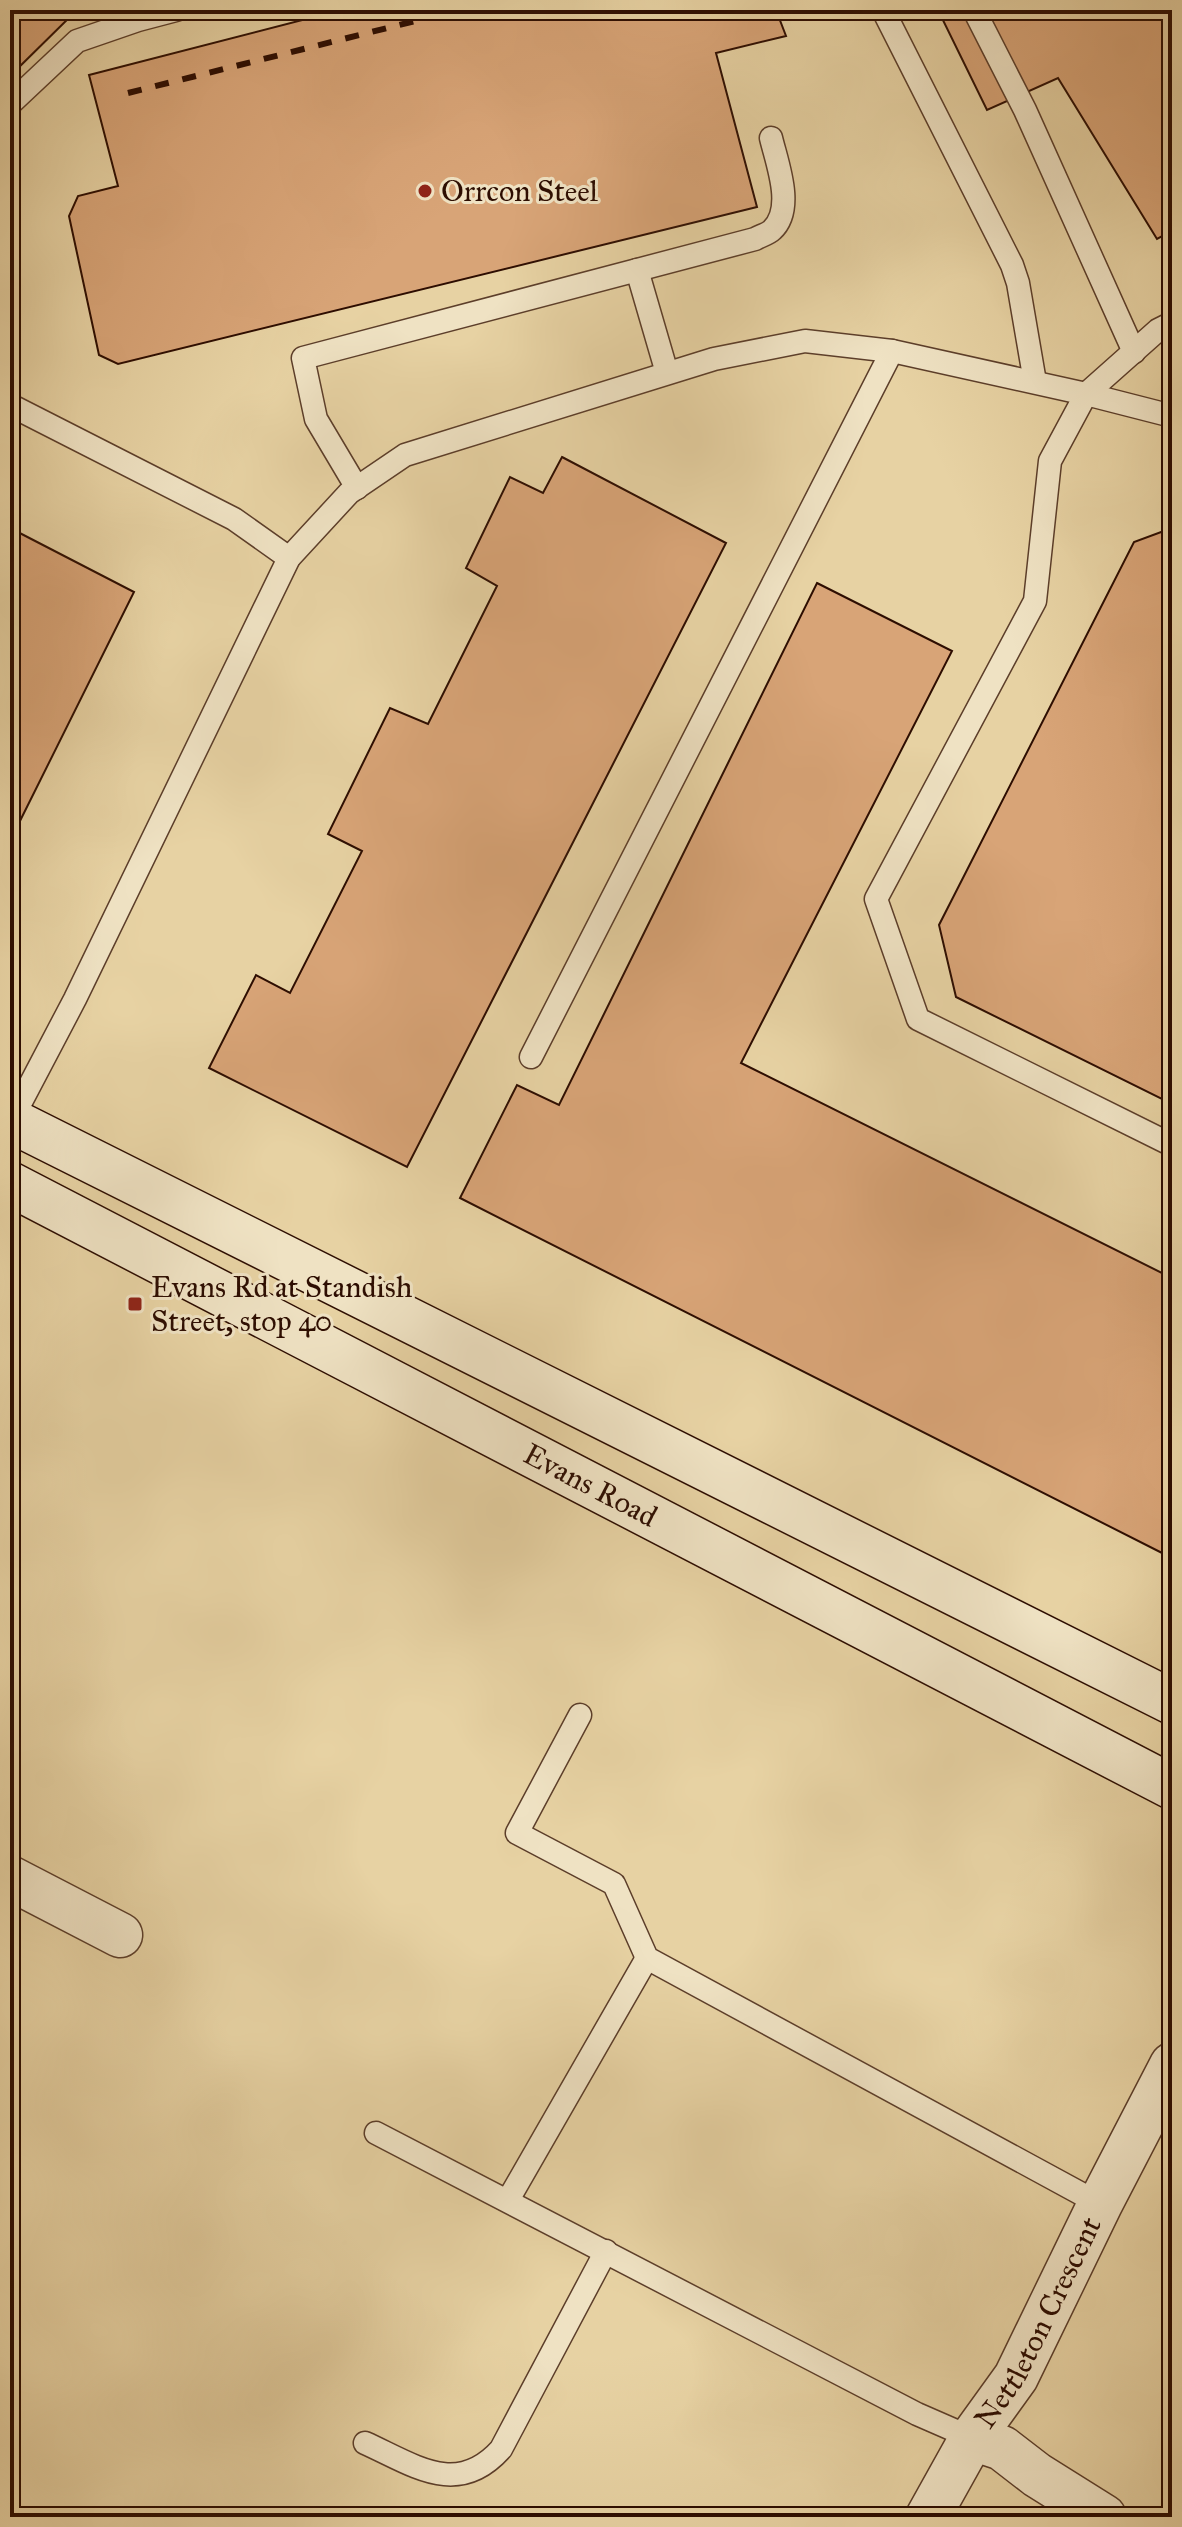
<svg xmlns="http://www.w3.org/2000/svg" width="1182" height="2527" font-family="'IM FELL Great Primer',serif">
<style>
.building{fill:#d8a477;stroke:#2d0d01;stroke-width:2}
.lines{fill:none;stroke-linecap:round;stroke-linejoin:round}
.service-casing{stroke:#5c3e2a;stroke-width:25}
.minor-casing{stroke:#5c3e2a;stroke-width:47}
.secondary-casing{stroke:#2d0d01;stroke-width:47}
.service{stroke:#efe2c3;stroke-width:22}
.minor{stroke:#efe2c3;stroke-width:44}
.secondary{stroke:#efe2c3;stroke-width:44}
.rail{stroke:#2d0d01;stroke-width:6;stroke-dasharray:14 14;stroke-linecap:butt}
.poi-dot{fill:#8f2418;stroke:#efe2c3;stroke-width:3}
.labels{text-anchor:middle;stroke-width:6;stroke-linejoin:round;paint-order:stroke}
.poi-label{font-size:30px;fill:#2d0d01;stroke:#efe2c3;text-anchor:start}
.street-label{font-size:30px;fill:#2d0d01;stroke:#efe2c3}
</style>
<rect width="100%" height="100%" fill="#e7d2a3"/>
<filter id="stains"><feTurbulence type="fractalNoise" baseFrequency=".0025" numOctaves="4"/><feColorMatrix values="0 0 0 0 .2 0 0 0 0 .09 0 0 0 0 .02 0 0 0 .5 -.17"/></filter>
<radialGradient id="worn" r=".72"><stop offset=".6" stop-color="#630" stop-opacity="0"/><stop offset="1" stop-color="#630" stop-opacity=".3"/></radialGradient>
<!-- building -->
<g class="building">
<polygon points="10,10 77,10 10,76"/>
<polygon points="341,10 776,10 786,36 716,53 757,207 118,364 99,355 69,216 78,196 118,186 89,75"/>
<polygon points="938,10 1172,10 1172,231 1157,239 1058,78 987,110"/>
<polygon points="562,457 726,543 407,1167 209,1068 256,975 290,993 362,851 328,834 390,708 428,724 497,586 466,568 510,477 543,493"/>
<polygon points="10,528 134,592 10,841"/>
<polygon points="1172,528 1172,1104 956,997 939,925 1134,542"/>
<polygon points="817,583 952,651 741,1063 1172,1278 1172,1558 460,1198 517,1085 559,1105"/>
</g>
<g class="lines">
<defs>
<g id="service">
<polyline points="883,10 1012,265 1018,283 1035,382"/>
<polyline points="974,10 1025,110 1134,352"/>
<polyline points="10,104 77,41 138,20 176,10"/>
<polyline points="637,270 667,373"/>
<polyline points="1172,323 1158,330 1086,394 1050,461 1035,601 876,899 918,1019 1172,1145"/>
<polyline points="10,405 234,519 289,558"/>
<path d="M357 488 316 419 303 358 755 239C760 236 768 234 772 230 795 209 777 163 771 138"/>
<polyline points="531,1057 892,351"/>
<polyline points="11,1121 75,999 289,558 349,493 405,455 714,359 805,341 892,351 1086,394 1172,416"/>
<polyline points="580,1715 517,1833 614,1884 647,1958 1100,2204"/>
<polyline points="376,2133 917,2414 972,2438"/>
<polyline points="508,2200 647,1958"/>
<path d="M365 2443C414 2465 457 2498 501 2449L606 2251"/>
</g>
<g id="minor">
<polyline points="10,1878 120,1935"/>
<polyline points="972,2438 1002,2448 1037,2475 1104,2517"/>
<path id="s1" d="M928 2517 972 2438 1016 2377 1100 2204 1172 2065"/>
</g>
<g id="secondary">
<polyline points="10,1120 1172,1702"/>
<path id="s2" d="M10 1184 1172 1787"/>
</g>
</defs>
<!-- service casing -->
<use href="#service" class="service-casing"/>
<!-- minor casing -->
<use href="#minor" class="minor-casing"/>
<!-- secondary casing -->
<use href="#secondary" class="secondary-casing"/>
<!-- service -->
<use href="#service" class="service"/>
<!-- minor -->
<use href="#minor" class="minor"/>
<!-- secondary -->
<use href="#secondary" class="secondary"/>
<!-- rail -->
<polyline class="rail" points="128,93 459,10"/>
</g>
<!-- markers -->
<g class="poi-dot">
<circle cx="425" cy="191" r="8"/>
<rect x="127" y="1296" width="16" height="16" rx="4"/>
</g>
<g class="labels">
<!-- poi labels -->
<g class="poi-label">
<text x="441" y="201">Orrcon Steel</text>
<text x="151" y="1297">Evans Rd at Standish<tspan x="151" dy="34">Street, stop 40</tspan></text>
</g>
<!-- street labels -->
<g class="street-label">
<text dy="10" stroke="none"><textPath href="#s2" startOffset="654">Evans Road</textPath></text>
<text dy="10" stroke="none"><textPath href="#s1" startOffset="224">Nettleton Crescent</textPath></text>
</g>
</g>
<!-- margin -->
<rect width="1182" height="2527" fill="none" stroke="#e7d2a3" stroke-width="40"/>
<rect x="12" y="12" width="1158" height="2503" fill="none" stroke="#2d0d01" stroke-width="4"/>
<rect x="20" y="20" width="1142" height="2487" fill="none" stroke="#2d0d01" stroke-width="2"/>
<rect width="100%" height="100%" filter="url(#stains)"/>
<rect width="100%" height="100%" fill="url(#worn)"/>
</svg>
